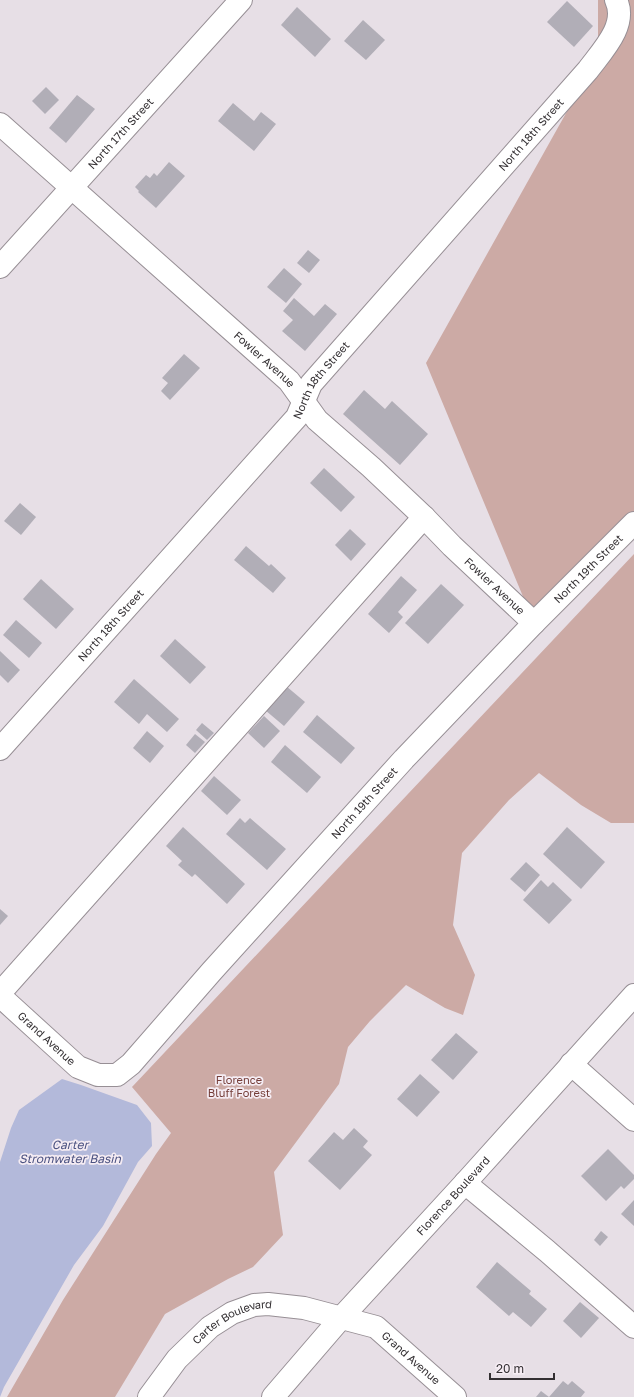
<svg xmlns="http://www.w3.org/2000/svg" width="634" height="1397" font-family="'Golos Text',sans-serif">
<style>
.green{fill:#ccaaa5}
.water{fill:#b3b9da}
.building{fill:#b1aeb7}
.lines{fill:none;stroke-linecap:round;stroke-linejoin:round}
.minor-casing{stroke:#978f95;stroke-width:24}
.minor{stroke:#fff;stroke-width:22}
.labels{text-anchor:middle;stroke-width:3.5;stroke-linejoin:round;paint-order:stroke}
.street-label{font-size:11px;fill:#332f32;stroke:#f5ecf3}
.park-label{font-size:11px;fill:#753e39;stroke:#f5ecf3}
.water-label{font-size:12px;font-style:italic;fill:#4b5281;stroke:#f5ecf3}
</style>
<rect width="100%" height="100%" fill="#e7dfe6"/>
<!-- green -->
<g class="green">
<polygon points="598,0 634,0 634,532 534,623 426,363 598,56"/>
<polygon points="634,554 634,823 611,823 581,805 539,773 509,800 462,853 453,925 475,975 463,1015 445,1008 406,985 370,1021 348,1047 339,1084 274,1172 283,1235 253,1267 228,1279 165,1314 115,1397 7,1397 63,1300 156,1154 171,1133 132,1087"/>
</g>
<!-- water -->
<polygon class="water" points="62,1079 81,1085 137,1105 151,1123 152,1146 138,1162 103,1226 74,1265 4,1387 0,1397 0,1162 11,1128 19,1110"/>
<!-- building -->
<g class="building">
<polygon points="567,1 593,26 574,47 547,22"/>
<polygon points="297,7 331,39 315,57 281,25"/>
<polygon points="363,20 385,40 366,60 344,41"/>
<polygon points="46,87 59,100 45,114 32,101"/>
<polygon points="77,95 95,109 66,143 49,128"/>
<polygon points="233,103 254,121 261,112 276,124 254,151 218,121"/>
<polygon points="169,162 185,176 156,208 138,192 139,191 135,187 146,175 150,178 154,173 157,176"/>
<polygon points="308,250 320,260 309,273 297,263"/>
<polygon points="284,268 302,284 286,303 267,287"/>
<polygon points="294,298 314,316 325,304 337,314 305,351 282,331 293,320 283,311"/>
<polygon points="184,354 200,368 170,400 161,391 168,383 162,378"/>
<polygon points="364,390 385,409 392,401 428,434 400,465 343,414"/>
<polygon points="324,468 355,497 341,512 310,483"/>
<polygon points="20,503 36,517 21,535 4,521"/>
<polygon points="350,529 366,544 351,561 335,545"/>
<polygon points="246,546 269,566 271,564 286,578 273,593 234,560"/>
<polygon points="401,576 417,590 398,612 403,617 389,633 368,614"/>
<polygon points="41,579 74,609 56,629 23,599"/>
<polygon points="441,584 464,605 428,644 405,623"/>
<polygon points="16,620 42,643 29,658 3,635"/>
<polygon points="175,639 206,667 190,684 160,656"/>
<polygon points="0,651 20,670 8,683 0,675"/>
<polygon points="134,679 179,719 167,732 147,714 139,724 114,702"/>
<polygon points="286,686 305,702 284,726 265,710"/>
<polygon points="317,715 355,748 341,764 303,732"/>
<polygon points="264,716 280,731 264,748 248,733"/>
<polygon points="202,723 214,733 207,740 196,730"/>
<polygon points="147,731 164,746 150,763 133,748"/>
<polygon points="195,734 205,742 195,753 186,745"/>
<polygon points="285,745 321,777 307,793 271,762"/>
<polygon points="214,776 241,800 227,815 201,791"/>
<polygon points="240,818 245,823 250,818 286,849 267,870 226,834"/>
<polygon points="183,827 245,884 227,904 195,874 192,877 178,865 182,861 166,846"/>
<polygon points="567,827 605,862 581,889 543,854"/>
<polygon points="526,862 540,875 525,892 510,879"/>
<polygon points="541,880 548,887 553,882 572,900 549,924 523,900"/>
<polygon points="0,909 8,916 0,925"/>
<polygon points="456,1033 478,1052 453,1080 431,1060"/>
<polygon points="420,1074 440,1092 417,1117 397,1099"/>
<polygon points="354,1128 368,1141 363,1147 372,1155 340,1190 308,1161 334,1132 343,1140"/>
<polygon points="608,1149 634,1175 634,1179 624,1189 621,1186 606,1201 581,1176"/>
<polygon points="634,1200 634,1226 621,1214"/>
<polygon points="601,1231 608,1237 600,1246 594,1240"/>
<polygon points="497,1262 531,1291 529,1294 547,1309 531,1327 513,1312 509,1316 476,1287"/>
<polygon points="580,1302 599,1318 581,1338 563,1321"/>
<polygon points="563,1381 568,1385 572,1381 585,1392 581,1397 549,1397"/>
<polygon points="541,1391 549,1397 536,1397"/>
</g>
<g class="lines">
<defs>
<g id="minor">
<path id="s1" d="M0 124 289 381 317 420 371 467 424 517 452 546 534 623"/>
<path id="s2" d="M0 267 241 0"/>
<path id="s3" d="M0 749 297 417 311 384 588 70C602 51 628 25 616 0"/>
<polyline points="0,993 424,517"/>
<path id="s4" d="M0 996 78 1067 98 1075H117L131 1064 212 971 404 759 534 623 634 523"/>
<polyline points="571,1064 634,1120"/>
<polyline points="465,1183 547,1251 634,1327"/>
<path id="s5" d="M149 1397 177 1359 210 1327 232 1313 254 1305 268 1304 304 1308 376 1327 455 1397"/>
<path id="s6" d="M273 1397 341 1318 465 1183 634 995"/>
</g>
</defs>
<!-- minor casing -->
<use href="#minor" class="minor-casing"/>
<!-- minor -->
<use href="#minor" class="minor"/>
</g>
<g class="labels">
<!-- street labels -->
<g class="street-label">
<text dy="4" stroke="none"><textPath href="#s2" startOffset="180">North 17th Street</textPath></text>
<text dy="4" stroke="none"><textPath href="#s3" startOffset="814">North 18th Street</textPath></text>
<text dy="4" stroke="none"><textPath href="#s1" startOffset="354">Fowler Avenue</textPath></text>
<text dy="4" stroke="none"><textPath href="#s3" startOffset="490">North 18th Street</textPath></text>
<text dy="4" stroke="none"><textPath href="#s4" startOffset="838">North 19th Street</textPath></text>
<text dy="4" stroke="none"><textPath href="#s1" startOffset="678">Fowler Avenue</textPath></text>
<text dy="4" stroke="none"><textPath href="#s3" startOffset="166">North 18th Street</textPath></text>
<text dy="4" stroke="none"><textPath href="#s4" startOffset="514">North 19th Street</textPath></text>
<text dy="4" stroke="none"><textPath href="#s4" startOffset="63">Grand Avenue</textPath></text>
<text dy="4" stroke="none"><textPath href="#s6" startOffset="270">Florence Boulevard</textPath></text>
<text dy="4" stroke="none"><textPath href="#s5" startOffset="116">Carter Boulevard</textPath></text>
<text dy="4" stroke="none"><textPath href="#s5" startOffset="314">Grand Avenue</textPath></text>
</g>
<!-- park labels -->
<g class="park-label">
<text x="239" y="1084">Florence<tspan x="239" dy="13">Bluff Forest</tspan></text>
</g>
<!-- water labels -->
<g class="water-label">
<text x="70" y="1149">Carter<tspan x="70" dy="14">Stromwater Basin</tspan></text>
</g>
</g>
<!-- scale -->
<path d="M490 1373v6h64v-6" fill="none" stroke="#332f32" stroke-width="2"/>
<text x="496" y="1373" font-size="12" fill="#332f32" stroke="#f5ecf3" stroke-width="3" paint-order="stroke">20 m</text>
</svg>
